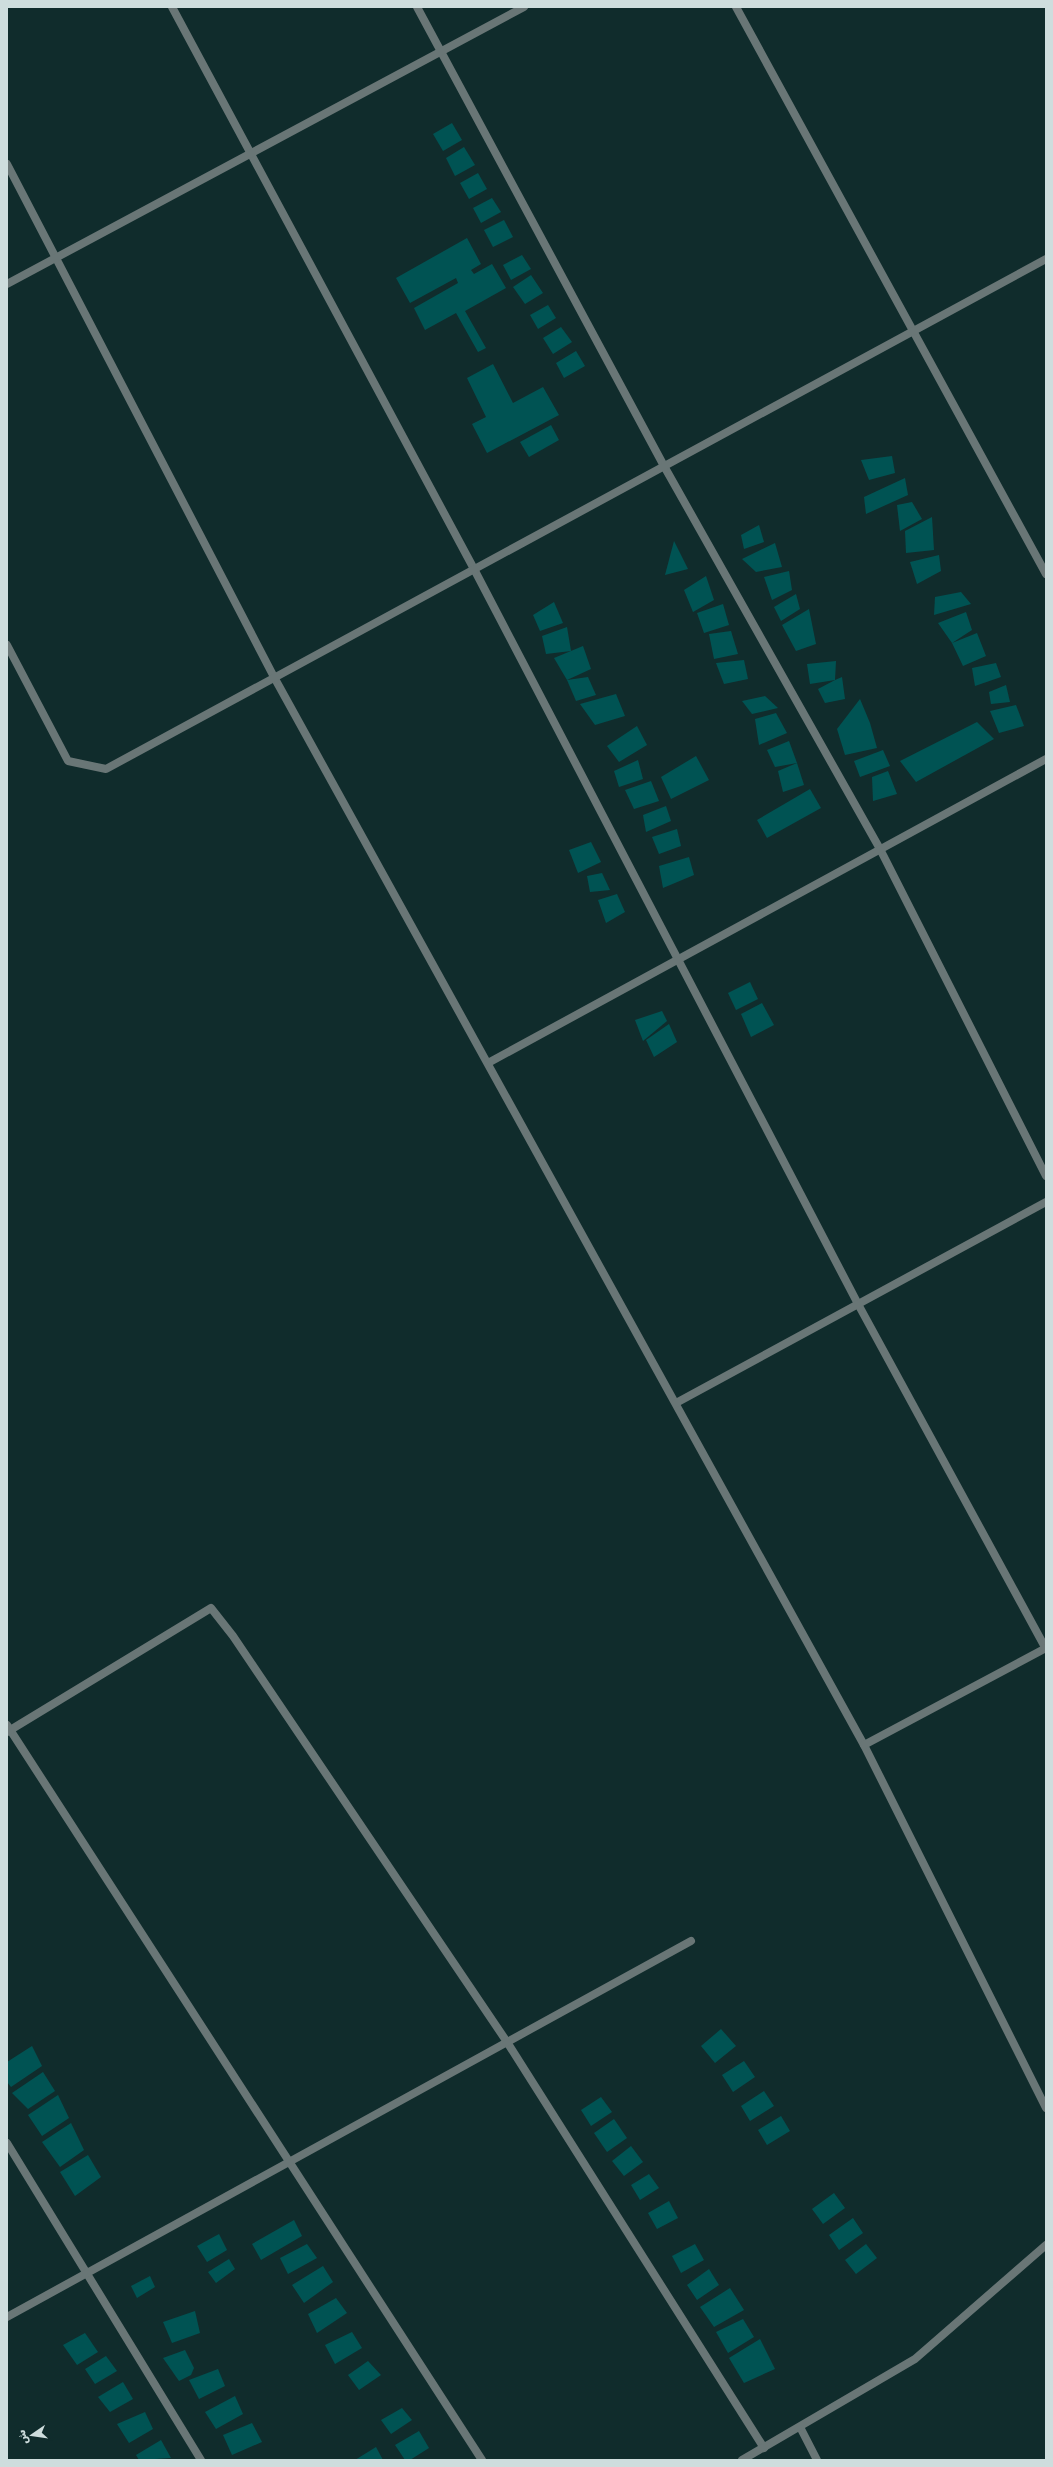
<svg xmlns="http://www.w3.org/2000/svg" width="1053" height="2467" font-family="'DejaVu Sans',Vazirmatn,sans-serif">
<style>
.building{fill:#005353}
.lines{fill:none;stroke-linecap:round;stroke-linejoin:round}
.minor{stroke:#697676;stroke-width:8}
</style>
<rect width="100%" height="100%" fill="#102c2c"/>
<!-- building -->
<g class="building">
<polygon points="452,123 462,140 443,151 433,134"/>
<polygon points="464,147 475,165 455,176 446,158"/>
<polygon points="478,173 487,189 469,199 460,183"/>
<polygon points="492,198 501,212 481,223 473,208"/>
<polygon points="504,220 513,237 493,247 484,230"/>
<polygon points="467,238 481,264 471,270 474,274 492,264 506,288 465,311 486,348 478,352 456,313 425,330 414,308 458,283 456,278 410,303 396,278"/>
<polygon points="522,255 531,269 511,280 503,265"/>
<polygon points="531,275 543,293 525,304 513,287"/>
<polygon points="548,305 556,318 538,329 530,315"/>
<polygon points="561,327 572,342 553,354 543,338"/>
<polygon points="576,351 585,366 564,378 556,363"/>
<polygon points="493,364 513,403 543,387 559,415 487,453 472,424 486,417 467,378"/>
<polygon points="551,425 559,440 529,457 520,442"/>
<polygon points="892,456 895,473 869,480 861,460"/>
<polygon points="905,478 908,495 866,514 864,497"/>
<polygon points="912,502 922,519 900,531 897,505"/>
<polygon points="932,517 934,550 906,553 905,531"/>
<polygon points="759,525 764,542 744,549 741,535"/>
<polygon points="674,541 688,569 665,575"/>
<polygon points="775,543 782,567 756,572 742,559"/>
<polygon points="939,555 941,571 917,584 910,562"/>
<polygon points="789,571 792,590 772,600 764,577"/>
<polygon points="706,576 714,600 693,612 684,590"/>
<polygon points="961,592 971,604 934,615 935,597"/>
<polygon points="796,594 800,609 781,621 774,607"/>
<polygon points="554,602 563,623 540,631 533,615"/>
<polygon points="723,604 729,625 704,633 697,613"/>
<polygon points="809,609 816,644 796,651 782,625"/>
<polygon points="966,612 972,630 952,643 977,633 986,656 963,666 952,643 938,623"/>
<polygon points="567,627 571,651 546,654 542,636"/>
<polygon points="731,631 738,654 714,659 709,634"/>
<polygon points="583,646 591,669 567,680 554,658"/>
<polygon points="744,660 748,679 724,684 716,663"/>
<polygon points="836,661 835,680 842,677 845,699 825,703 818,689 835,680 810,684 807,664"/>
<polygon points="996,663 1001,677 975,686 972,668"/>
<polygon points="588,677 596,695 576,701 567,680"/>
<polygon points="1006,685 1010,702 991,704 989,692"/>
<polygon points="616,694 625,716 595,725 580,704"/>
<polygon points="765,696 778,708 752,714 742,701"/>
<polygon points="860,699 870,723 877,748 845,755 837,729"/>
<polygon points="1016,705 1024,726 999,733 990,711"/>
<polygon points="776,713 787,733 759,745 755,719"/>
<polygon points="977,722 994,739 916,782 900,761"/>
<polygon points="637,726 647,745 619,762 607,746"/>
<polygon points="789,741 797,763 775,767 767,750"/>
<polygon points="883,750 890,766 860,777 854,761"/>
<polygon points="696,756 709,780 671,799 661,777"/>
<polygon points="638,760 643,779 619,787 614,771"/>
<polygon points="797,763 804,785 783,792 778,771"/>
<polygon points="888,771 897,794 873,801 872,777"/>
<polygon points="651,781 659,801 634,809 625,790"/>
<polygon points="810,789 821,808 767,838 757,820"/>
<polygon points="666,806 671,821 646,832 643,815"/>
<polygon points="677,829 681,846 659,854 652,837"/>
<polygon points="591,842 601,862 578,873 569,850"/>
<polygon points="689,857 694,875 663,888 659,866"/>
<polygon points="602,873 610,890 590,892 587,876"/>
<polygon points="617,894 625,912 606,923 598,900"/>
<polygon points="750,982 758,999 736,1010 728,993"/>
<polygon points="762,1003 774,1025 751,1037 741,1014"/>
<polygon points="662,1011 667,1021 643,1041 635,1020"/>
<polygon points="669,1024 677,1042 654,1057 646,1040"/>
<polygon points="721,2029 736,2046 715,2063 701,2046"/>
<polygon points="32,2046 42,2066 11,2087 7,2082 7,2062"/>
<polygon points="744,2061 755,2077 733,2092 722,2075"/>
<polygon points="43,2072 55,2091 28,2109 12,2093"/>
<polygon points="764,2091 774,2106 750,2121 741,2106"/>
<polygon points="58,2095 69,2118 42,2136 28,2115"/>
<polygon points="601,2097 612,2112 591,2126 581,2110"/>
<polygon points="781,2116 790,2131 767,2145 758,2130"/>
<polygon points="614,2119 627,2138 607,2152 594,2133"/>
<polygon points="71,2123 84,2150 60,2167 42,2142"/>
<polygon points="631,2146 643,2162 624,2176 612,2161"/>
<polygon points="88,2155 101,2177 75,2196 60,2172"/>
<polygon points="649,2174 659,2188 640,2200 631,2185"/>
<polygon points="834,2193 845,2208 823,2224 812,2209"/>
<polygon points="669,2201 678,2218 657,2229 648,2213"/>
<polygon points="853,2218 863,2233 839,2250 829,2235"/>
<polygon points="294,2220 302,2236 261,2260 252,2244"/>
<polygon points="219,2234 227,2250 207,2262 197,2246"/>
<polygon points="307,2244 317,2258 288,2274 280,2258"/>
<polygon points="695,2244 704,2260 681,2273 672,2256"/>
<polygon points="866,2244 877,2258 856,2274 845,2260"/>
<polygon points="229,2259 235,2269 216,2283 208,2272"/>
<polygon points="323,2266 333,2282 304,2303 292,2285"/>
<polygon points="709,2269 719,2285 697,2300 687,2285"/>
<polygon points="150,2276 155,2287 137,2298 131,2286"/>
<polygon points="730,2288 744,2310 714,2327 700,2307"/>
<polygon points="336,2298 347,2313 317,2333 308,2314"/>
<polygon points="195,2311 200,2333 172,2343 163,2322"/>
<polygon points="743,2319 754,2337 728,2353 716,2332"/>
<polygon points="352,2332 362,2348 335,2364 325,2345"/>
<polygon points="85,2333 98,2352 77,2365 63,2345"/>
<polygon points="760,2339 775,2369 744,2383 729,2358"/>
<polygon points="185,2350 194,2368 191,2375 179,2381 163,2358"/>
<polygon points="106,2356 117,2371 95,2384 85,2369"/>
<polygon points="368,2361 381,2375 359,2390 348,2375"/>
<polygon points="218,2369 225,2386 199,2399 189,2380"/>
<polygon points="123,2382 133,2399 110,2412 98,2397"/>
<polygon points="235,2396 243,2414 216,2429 205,2412"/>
<polygon points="402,2408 412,2420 391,2434 381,2420"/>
<polygon points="145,2412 153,2429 129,2443 117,2424"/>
<polygon points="252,2423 262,2442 232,2455 223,2435"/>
<polygon points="419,2431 429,2448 410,2460 405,2460 395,2445"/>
<polygon points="161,2440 171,2458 139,2460 136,2455"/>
<polygon points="376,2447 383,2460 355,2460"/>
</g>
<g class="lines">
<!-- minor -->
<g class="minor">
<polyline points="172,7 474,569 858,1304 1046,1649"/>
<polyline points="417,7 664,466 880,849 1046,1176"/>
<polyline points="736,7 1046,574"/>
<polyline points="7,164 274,677 864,1745 1046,2108"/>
<polyline points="7,284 524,7"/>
<polyline points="7,645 68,761 106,769 1046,259"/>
<polyline points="488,1063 1046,759"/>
<polyline points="676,1403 1046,1202"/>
<polyline points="7,1725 482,2460"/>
<polyline points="7,1732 211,1608 233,1636 507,2042 764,2448"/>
<polyline points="864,1745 1046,1648"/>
<polyline points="7,2143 201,2460"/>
<polyline points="7,2317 691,1941"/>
<polyline points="800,2427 817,2460"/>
<polyline points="742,2460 915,2359 1046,2245"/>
</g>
</g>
<!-- border -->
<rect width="1053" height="2467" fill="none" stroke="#cedddd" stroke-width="16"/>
<!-- north arrow -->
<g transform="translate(32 2435) rotate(257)" stroke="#102c2c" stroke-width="3" paint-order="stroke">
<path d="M0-3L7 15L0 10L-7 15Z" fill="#cedddd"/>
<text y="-6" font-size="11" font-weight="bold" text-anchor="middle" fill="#cedddd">ش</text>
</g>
</svg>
